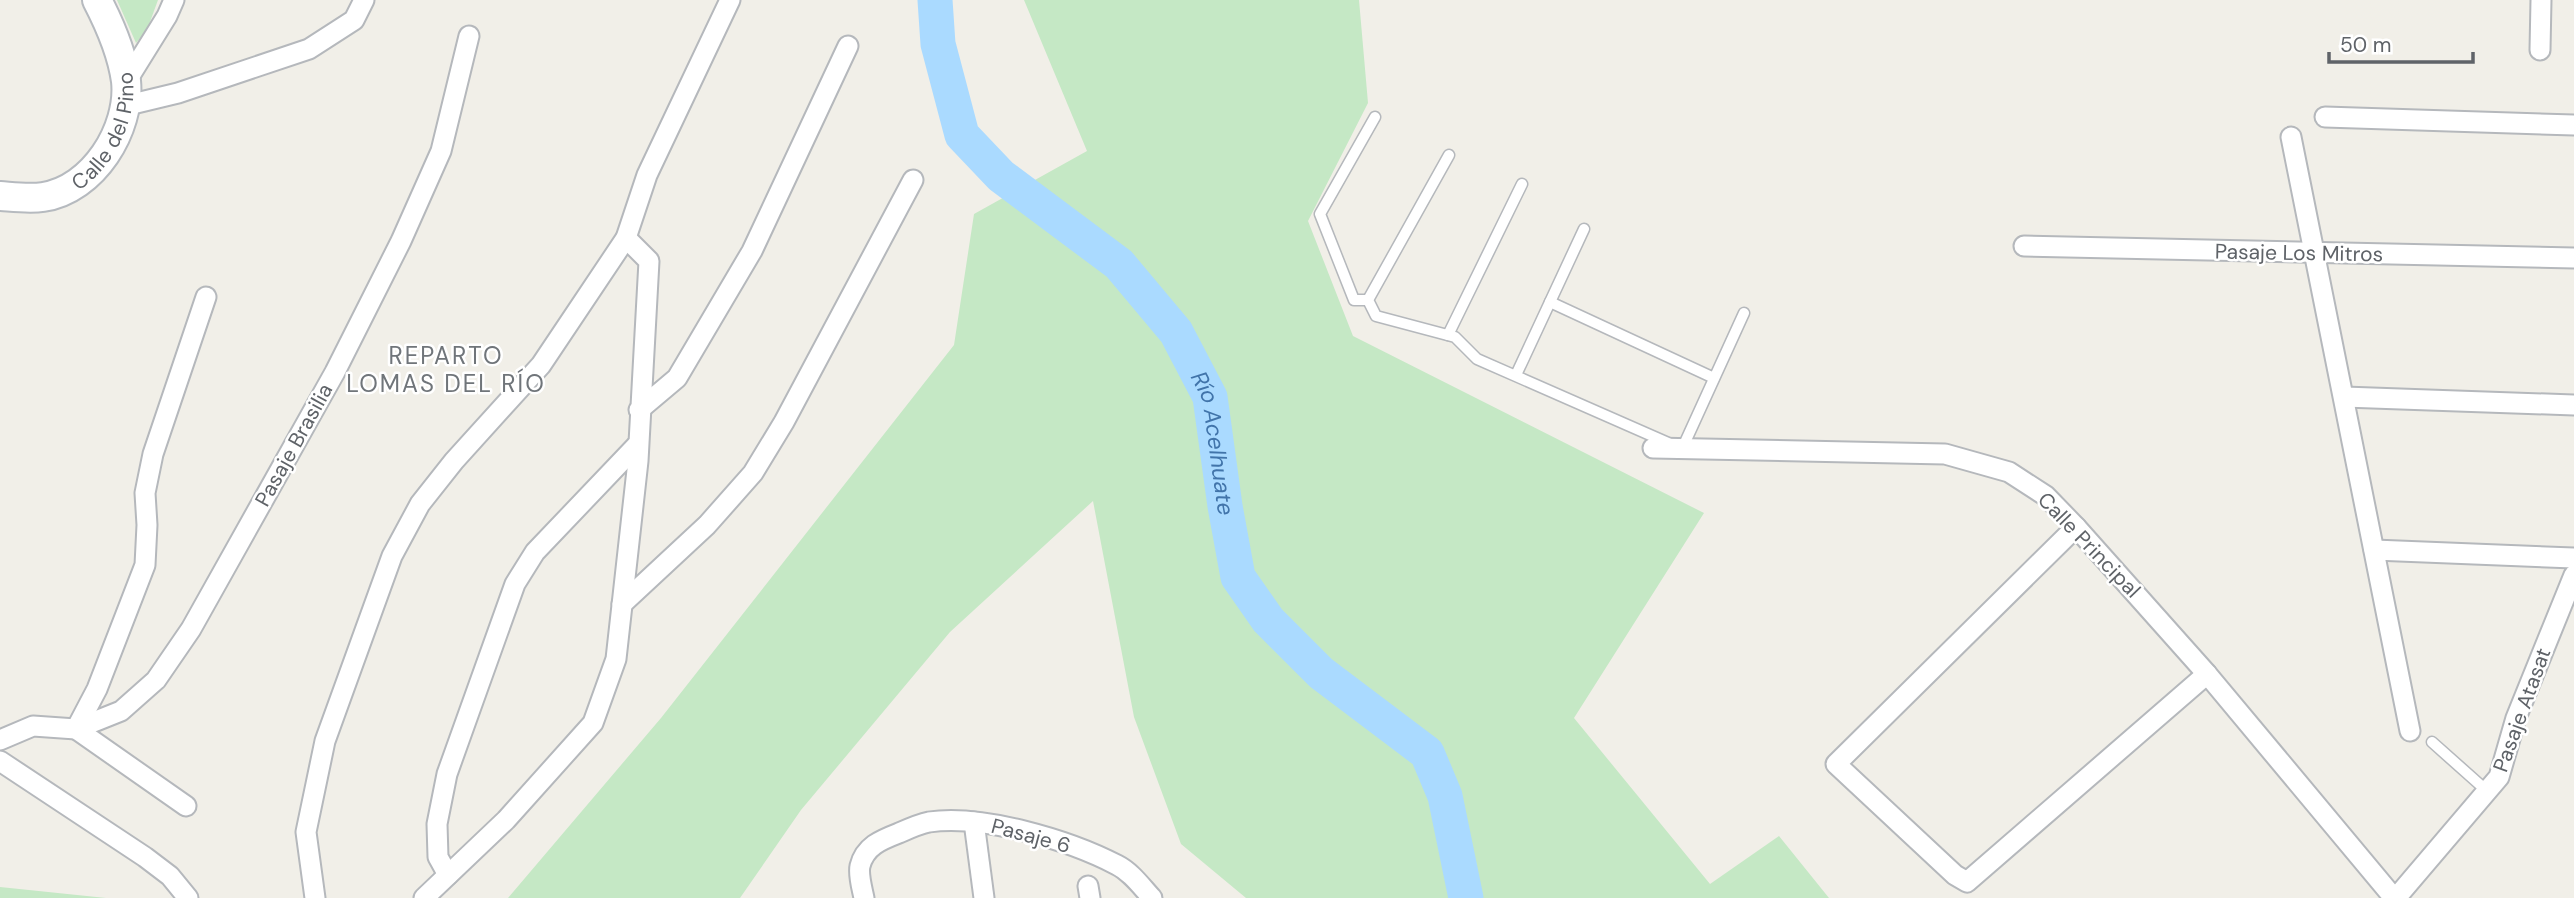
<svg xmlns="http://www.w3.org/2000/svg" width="2574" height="898" font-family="'DM Sans',sans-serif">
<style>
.green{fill:#c5e8c5}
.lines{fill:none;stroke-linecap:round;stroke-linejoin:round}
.river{stroke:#aadaff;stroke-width:35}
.lane-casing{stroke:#b5b8bc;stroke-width:13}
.street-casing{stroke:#b5b8bc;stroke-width:23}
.secondary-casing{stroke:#b6babf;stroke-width:32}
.lane{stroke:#fff;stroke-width:10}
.street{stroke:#fff;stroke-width:19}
.secondary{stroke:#fff;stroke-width:28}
.labels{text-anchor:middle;stroke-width:5;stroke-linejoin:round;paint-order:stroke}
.street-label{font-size:21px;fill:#5f6368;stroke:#fff}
.water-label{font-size:23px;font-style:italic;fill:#4174aa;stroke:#fff}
.quarter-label{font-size:24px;letter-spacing:2px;fill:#70757a;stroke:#fff}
</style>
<rect width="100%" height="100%" fill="#f1efe8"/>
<!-- green -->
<g class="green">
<polygon points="117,0 158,0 147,30 136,43"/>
<polygon points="1024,0 1359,0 1368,103 1308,221 1353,336 1704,513 1574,718 1710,884 1779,836 1829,898 1246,898 1181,844 1134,717 1093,501 950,632 801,810 740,898 508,898 661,718 954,345 974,214 1087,151"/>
<polygon points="0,887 106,898 0,898"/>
</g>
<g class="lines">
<!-- river -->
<path class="river" id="s1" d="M935 0 938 44 962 135 1001 176 1119 264 1176 332 1210 397 1225 506 1238 577 1268 620 1321 673 1427 753 1445 796 1466 898"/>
<defs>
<g id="lane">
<polyline points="1449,155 1368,300 1376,316 1455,337 1477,359 1682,449 1744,313"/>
<polyline points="1368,300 1354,300 1320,214 1375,117"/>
<polyline points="1550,302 1714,378"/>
<polyline points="1448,335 1522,184"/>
<polyline points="1516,375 1584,229"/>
<polyline points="2432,742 2487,791"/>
</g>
<g id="street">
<polyline points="2540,50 2541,0"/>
<polyline points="126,82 167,16 174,0"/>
<polyline points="124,106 178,93 309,49 354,20 364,0"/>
<polyline points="2325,117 2574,125"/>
<polyline points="2291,137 2410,731"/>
<polyline points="2024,246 2574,258"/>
<polyline points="2344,397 2574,405"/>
<polyline points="639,410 677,378 752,251 848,46"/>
<polyline points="1653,448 1945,454 2009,472 2046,496 2076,527 2207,674 2394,898"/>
<polyline points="2076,527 1836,764 1955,875 1967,882 2207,674"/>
<polyline points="2374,550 2574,558"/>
<polyline points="622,604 707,525 753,473 784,422 913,180"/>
<polyline points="0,740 33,726 76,729 121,711 156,680 191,629 335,372 401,241 441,151 469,36"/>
<polyline points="0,761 145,857 170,876 188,898"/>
<polyline points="186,806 76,729 97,689 145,565 147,525 145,493 153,454 206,297"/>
<polyline points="974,822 984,898"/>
<polyline points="448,875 438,857 437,824 447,774 515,584 535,552 638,444"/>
<polyline points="1088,886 1090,898"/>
<polyline points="315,898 306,832 325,741 392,556 420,504 454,461 541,365 626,238 647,175 730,0"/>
<polyline points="424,898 506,820 593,723 616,659 638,461 649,261 626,238"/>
<path d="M864 898C862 888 858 875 860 866 865 846 881 840 899 833 908 829 919 824 929 822 982 814 1069 840 1117 865 1131 872 1141 886 1152 898"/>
<polyline points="2396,898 2499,777 2516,718 2574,575"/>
</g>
<g id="secondary">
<path id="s2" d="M0 196C14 197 29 199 43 197 93 190 131 129 126 81 122 52 110 25 97 0"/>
</g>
</defs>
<!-- lane casing -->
<use href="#lane" class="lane-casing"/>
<!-- street casing -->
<use href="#street" class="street-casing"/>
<!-- secondary casing -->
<use href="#secondary" class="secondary-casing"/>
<!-- lane -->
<use href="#lane" class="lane"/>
<!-- street -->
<use href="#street" class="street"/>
<!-- secondary -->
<use href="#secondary" class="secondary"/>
</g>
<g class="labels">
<!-- street labels -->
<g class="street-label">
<text dy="7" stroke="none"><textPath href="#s2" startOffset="142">Calle del Pino</textPath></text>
<text transform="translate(2299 253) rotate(1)" y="7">Pasaje Los Mitros</text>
<text transform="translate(294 445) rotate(-61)" y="7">Pasaje Brasilia</text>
<text transform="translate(2089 545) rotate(46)" y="7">Calle Principal</text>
<text transform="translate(2522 710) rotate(-70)" y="7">Pasaje Atasat</text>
<text transform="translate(1031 836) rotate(15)" y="7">Pasaje 6</text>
</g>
<!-- water labels -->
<g class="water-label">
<text dy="8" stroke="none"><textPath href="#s1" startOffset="550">Río Acelhuate</textPath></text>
</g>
<!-- quarter labels -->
<g class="quarter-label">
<text x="446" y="364">REPARTO<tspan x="446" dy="28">LOMAS DEL RÍO</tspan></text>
</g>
</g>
<!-- scale -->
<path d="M2329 52v10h144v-10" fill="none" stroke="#5f6368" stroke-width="3.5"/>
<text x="2340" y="52" font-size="21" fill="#5f6368" stroke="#ffffff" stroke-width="5" paint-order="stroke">50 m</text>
</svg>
